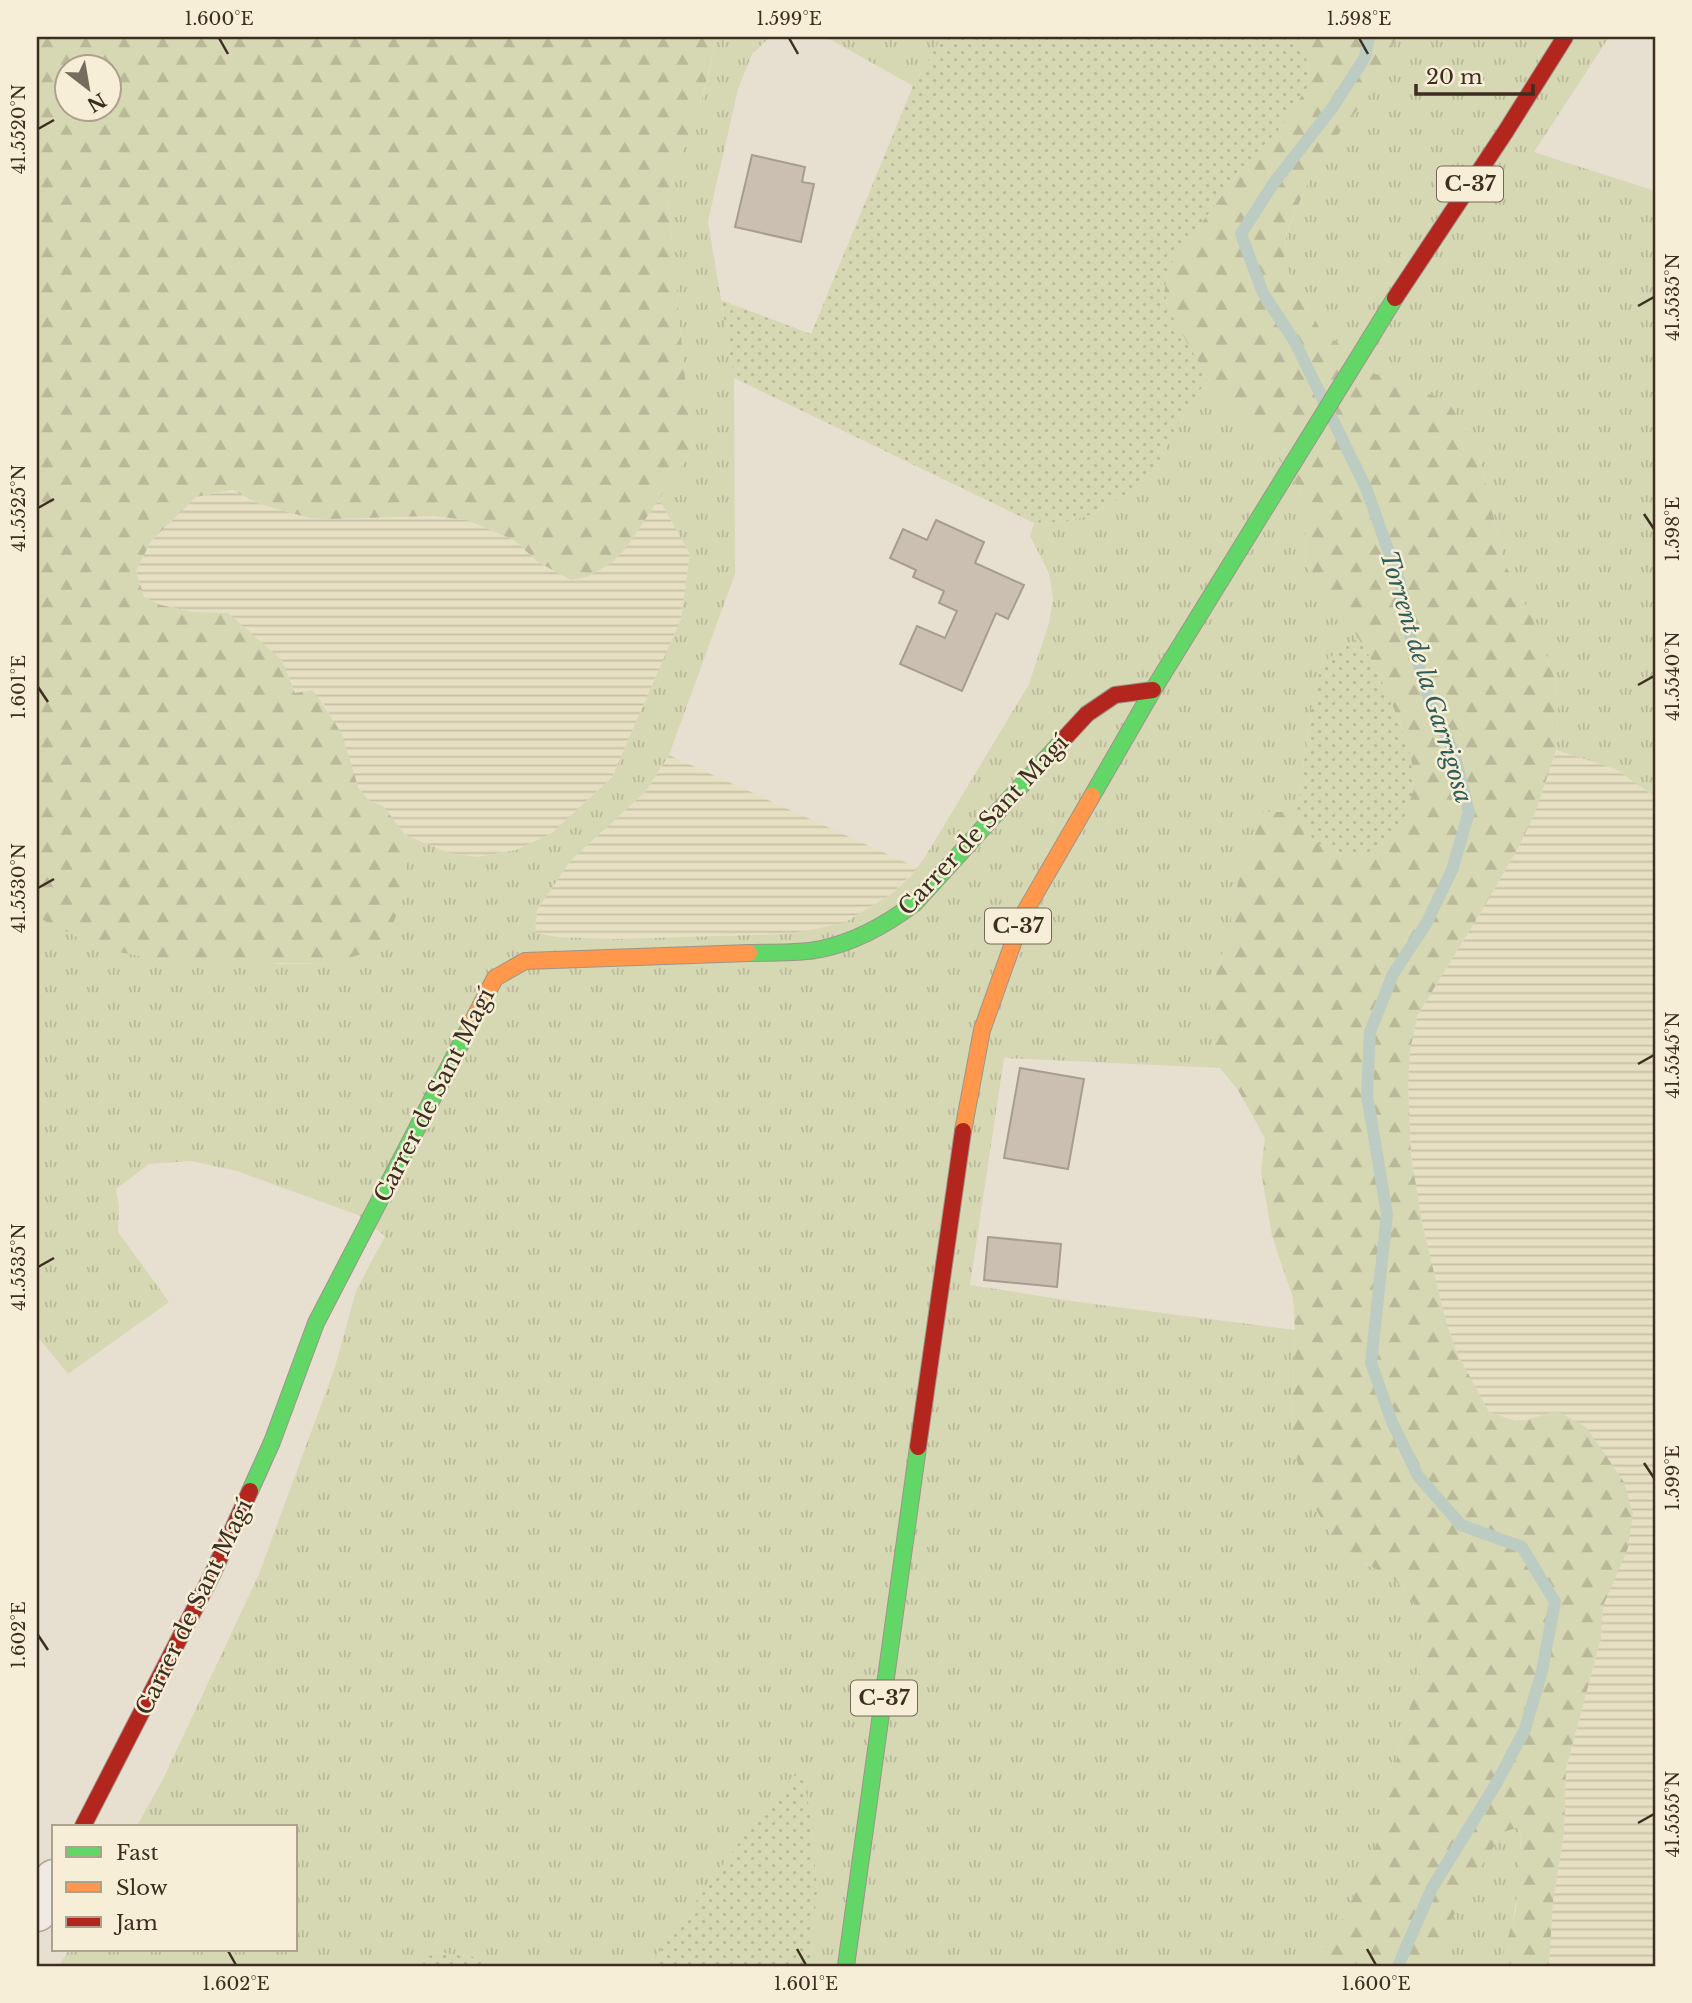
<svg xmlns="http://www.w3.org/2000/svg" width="1692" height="2003" font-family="'Libre Baskerville',serif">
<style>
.farmland{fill:url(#farmland-rules)}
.grass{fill:url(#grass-tufts)}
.forest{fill:url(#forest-firs);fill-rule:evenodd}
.garden{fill:url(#garden-dots)}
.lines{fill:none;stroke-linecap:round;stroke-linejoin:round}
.stream{stroke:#bcccc2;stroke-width:12}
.building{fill:#cbbfb2;stroke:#a89c90;stroke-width:2}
.street-casing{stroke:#ada599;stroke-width:41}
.fast-casing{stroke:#9c958a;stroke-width:18}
.slow-casing{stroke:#9c958a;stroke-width:18}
.jam-casing{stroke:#9c958a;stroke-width:18}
.street{stroke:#efebe3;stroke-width:38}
.fast{stroke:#63d668;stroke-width:16}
.slow{stroke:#ff974d;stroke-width:16}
.jam{stroke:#b3261e;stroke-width:16}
.ticks{fill:none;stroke:#3d2e20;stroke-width:2.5}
.labels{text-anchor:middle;stroke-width:5;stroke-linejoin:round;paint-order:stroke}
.shield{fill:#f7eed8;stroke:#756857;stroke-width:2}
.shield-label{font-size:21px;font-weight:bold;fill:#3d2e20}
.street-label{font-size:23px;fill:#3d2e20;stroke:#f7eed8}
.water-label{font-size:24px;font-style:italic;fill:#2f5d5a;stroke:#f7eed8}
.neatline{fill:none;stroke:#3d2e20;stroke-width:2.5}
.ticks-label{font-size:18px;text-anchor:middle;fill:#3d2e20}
</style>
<defs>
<pattern id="farmland-rules" width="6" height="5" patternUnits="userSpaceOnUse" patternTransform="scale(1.75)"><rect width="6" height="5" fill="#e6dfc2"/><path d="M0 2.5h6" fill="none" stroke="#c6c0a6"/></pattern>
<pattern id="grass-tufts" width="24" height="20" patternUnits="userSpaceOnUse" patternTransform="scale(1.75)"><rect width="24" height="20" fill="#d6d7b3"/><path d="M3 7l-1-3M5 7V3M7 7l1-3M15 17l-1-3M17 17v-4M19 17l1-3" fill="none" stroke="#b9b99a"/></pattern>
<pattern id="forest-firs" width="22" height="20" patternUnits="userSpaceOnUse" patternTransform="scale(1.75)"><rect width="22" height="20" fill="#d6d7b3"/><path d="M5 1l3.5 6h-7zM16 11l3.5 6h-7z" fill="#b9b99a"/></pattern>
<pattern id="garden-dots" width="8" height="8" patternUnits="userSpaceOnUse" patternTransform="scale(1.75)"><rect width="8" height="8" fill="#d6d7b3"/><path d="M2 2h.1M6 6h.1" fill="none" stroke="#b9b99a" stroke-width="1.8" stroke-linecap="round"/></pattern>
</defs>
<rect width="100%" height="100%" fill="#e7e0d1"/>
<!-- farmland -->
<g class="farmland">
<polygon points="232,490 261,504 309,518 329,519 433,516 467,520 514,540 538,562 555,572 626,548 659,499 690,554 681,619 612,777 552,833 516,850 478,857 449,853 405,835 383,806 368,800 358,787 341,734 323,703 295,694 289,676 228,613 193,612 161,605 144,597 136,571 151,541 196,497"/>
<polygon points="1556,750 1616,769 1655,797 1655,1966 1549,1966 1553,1901 1564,1833 1566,1770 1601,1638 1603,1606 1614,1577 1557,1411 1519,1422 1489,1412 1458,1355 1446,1322 1423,1227 1411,1156 1408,1084 1410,1051 1417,1016 1484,907 1519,846 1535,813"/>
<polygon points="669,755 918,868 890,895 844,923 790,934 614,939 556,937 535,933 537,910 570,861 645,792"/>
</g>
<!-- grass -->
<g class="grass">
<path d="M718 37H770L752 54 738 89 708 221 734 378 735 574 669 755 645 792 570 861 537 910 535 933 556 937 614 939 790 934 844 923 890 895 910 877 925 857 1029 684 1049 623 1053 598 1049 573 1030 536 1034 523 1070 521 1093 514 1139 486 1156 467 1185 411 1208 379 1220 398 1272 448 1300 491 1306 535 1305 565 1343 614 1358 638 1321 664 1311 711 1297 812H1264L1240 871 1228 938 1217 970 1211 1036 1220 1068 1004 1058 970 1285 1078 1302 1295 1330 1292 1424 1365 1564 1395 1580 1414 1604 1423 1634 1421 1666 1403 1731 1379 1837 1367 1868 1319 1966H810L817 1891 811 1814 800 1769 744 1836 649 1966H486L474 1957 434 1952 420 1966H59L69 1949H296V1826H137L163 1779 259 1574 335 1367 356 1291 385 1236 358 1215 237 1171 191 1161 149 1164 116 1189 119 1207 118 1232 169 1302 68 1374 37 1336 39 1196 37 1194V917L102 949 279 964 331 963 366 953 408 854 405 835 449 853 478 857 516 850 552 833 612 777 681 619 690 554 659 499 692 450 668 201C673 166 691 135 701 101 708 80 711 58 718 37Z"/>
<polygon points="826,37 942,37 913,86"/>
<polygon points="1396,37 1609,37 1534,152 1655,191 1655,797 1616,769 1556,750 1558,714 1556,682 1532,620 1504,562 1481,462 1467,432 1448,401 1373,373 1319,327 1284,264 1286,235 1306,187 1329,146 1359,108 1386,65"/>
<path d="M1519 1826C1525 1874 1514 1921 1500 1966H1429L1447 1928 1486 1858 1504 1832Z"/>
</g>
<!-- forest -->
<g class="forest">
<path d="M37 37H718C711 58 707 80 701 101 691 135 673 166 668 201L692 450 626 548 613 562 587 577 571 580 538 562 514 540 467 520 433 516 329 519 309 518 260 504 232 490 196 497 151 541 136 571 144 597 161 605 193 612 228 613 282 660 295 693 313 690 342 734 358 787 368 800 383 806 405 835 408 854 404 896 391 929 381 942 366 953 331 963H178L102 949 37 917ZM66 66H108V108H66Z"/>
<polygon points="1298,37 1396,37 1386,65 1374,89 1329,146 1306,187 1286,234 1284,264 1319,327 1373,373 1448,401 1467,432 1481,462 1504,562 1533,620 1556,682 1558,714 1556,750 1535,813 1519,846 1484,907 1417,1016 1410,1051 1408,1085 1411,1156 1423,1227 1446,1322 1458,1355 1489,1412 1519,1422 1557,1411 1586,1427 1624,1482 1633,1514 1628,1548 1603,1606 1601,1638 1566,1769 1564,1833 1553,1901 1549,1966 1500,1966 1516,1909 1521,1843 1519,1827 1504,1832 1486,1858 1447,1928 1429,1966 1319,1966 1367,1868 1379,1837 1403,1731 1421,1666 1423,1634 1414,1604 1395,1580 1338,1548 1307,1493 1297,1461 1292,1424 1295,1330 1293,1298 1272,1236 1261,1171 1265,1138 1238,1090 1220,1068 1211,1036 1210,1003 1217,970 1228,938 1240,871 1264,812 1297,812 1314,841 1413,791 1411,757 1400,723 1374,664 1343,614 1305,565 1306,535 1300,491 1272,448 1220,398 1181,335 1171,314 1164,292 1169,266 1245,165 1279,129 1309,85 1307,61"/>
</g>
<!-- garden -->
<g class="garden">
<polygon points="942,37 1298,37 1307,61 1309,85 1279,129 1245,165 1169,266 1164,292 1171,314 1208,379 1185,411 1156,467 1139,486 1093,514 1070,521 1034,523 734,378 721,300 811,334 913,86"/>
<polygon points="1358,638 1374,664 1388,695 1400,724 1411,757 1413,791 1402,824 1377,851 1344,856 1314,841 1297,812 1311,711 1321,664"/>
<polygon points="800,1768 811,1814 817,1891 810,1966 649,1966 744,1836"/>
<polygon points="434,1952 474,1957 486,1966 420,1966"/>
</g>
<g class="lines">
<!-- stream -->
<polyline class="stream" points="1369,37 1365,57 1333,107 1273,184 1241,234 1263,293 1295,342 1366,488 1401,586 1412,644 1430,702 1454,753 1469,812 1452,870 1426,924 1393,974 1370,1032 1367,1095 1387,1214 1371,1363 1392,1422 1418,1476 1461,1525 1522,1547 1555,1602 1542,1671 1525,1729 1496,1784 1432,1888 1398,1966"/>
</g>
<!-- building -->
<g class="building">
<polygon points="752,155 805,167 802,182 814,184 801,242 735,227"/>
<polygon points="936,520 984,542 975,563 1024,585 1008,619 996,613 962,691 900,664 917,626 945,638 957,611 939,603 944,591 913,577 916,570 890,558 903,529 927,540"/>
<polygon points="1020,1068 1084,1079 1068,1169 1004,1158"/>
<polygon points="988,1237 1061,1244 1057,1287 984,1280"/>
</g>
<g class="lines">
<defs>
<polyline id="street" points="37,1912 54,1879"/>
<g id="fast">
<polyline points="1092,796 1153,690 1395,298"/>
<path d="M749 953C772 952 799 954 821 949 856 942 887 924 915 903L1062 741"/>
<polyline points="250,1491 272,1442 316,1323 469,1028"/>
<polyline points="846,1966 918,1447"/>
</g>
<g id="slow">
<polyline points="469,1028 495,978 525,961 749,953"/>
<polyline points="963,1131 982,1030 1023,915 1092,796"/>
</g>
<g id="jam">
<polyline points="1395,298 1506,131 1565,37"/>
<polyline points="1062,741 1087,714 1115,695 1153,690"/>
<polyline points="918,1447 963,1131"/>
<polyline points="83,1826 212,1575 250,1491"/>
</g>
</defs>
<!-- street casing -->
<use href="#street" class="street-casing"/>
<!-- fast casing -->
<use href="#fast" class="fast-casing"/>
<!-- slow casing -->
<use href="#slow" class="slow-casing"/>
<!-- jam casing -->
<use href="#jam" class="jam-casing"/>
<!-- street -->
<use href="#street" class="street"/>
<!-- fast -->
<use href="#fast" class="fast"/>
<!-- slow -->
<use href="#slow" class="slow"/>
<!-- jam -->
<use href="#jam" class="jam"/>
</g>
<!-- ticks -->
<path class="ticks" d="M219 38 228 54M789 38 798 54M1359 38 1368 54M38 129 54 120M1638 306 1654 297M38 508 54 499M1644 514 1654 529M1638 685 1654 676M38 687 48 702M38 888 54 879M1638 1064 1654 1055M38 1267 54 1258M1644 1463 1654 1478M38 1635 48 1650M1638 1823 1654 1814M227 1949 236 1965M797 1949 806 1965M1367 1949 1376 1965"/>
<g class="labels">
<!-- shield labels -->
<g class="shield">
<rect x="1437" y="166.5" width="66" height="35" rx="5"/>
<rect x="985" y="908.5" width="66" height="35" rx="5"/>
<rect x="851" y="1680.5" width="66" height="35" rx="5"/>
</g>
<g class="shield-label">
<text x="1470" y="191">C-37</text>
<text x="1018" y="933">C-37</text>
<text x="884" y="1705">C-37</text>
</g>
<!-- street labels -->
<g class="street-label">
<text transform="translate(983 825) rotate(-47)" y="8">Carrer de Sant Magí</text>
<text transform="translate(434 1095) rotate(-63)" y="8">Carrer de Sant Magí</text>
<text transform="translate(194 1607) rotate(-64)" y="8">Carrer de Sant Magí</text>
</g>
<!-- water labels -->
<g class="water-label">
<text transform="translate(1426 677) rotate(73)" y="8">Torrent de la Garrigosa</text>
</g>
</g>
<!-- border -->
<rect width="1692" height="2003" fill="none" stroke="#f7eed8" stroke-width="77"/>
<!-- legend -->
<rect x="52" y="1825" width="245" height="126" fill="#f7eed8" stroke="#ada18e" stroke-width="2"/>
<rect x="66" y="1847" width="35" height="10" fill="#63d668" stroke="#ada18e" stroke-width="2"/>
<text x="116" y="1860" font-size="21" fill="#3d2e20">Fast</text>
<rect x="66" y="1882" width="35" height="10" fill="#ff974d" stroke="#ada18e" stroke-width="2"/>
<text x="116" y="1895" font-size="21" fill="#3d2e20">Slow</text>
<rect x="66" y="1917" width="35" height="10" fill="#b3261e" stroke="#ada18e" stroke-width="2"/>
<text x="116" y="1930" font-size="21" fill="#3d2e20">Jam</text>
<!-- north arrow -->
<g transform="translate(88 88) rotate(149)"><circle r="33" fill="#f7eed8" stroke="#ada18e" stroke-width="2"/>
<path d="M0-5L12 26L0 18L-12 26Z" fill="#786c5e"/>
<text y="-10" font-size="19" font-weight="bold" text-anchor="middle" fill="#3d2e20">N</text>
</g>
<!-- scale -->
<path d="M1416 84v10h117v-10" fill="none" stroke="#3d2e20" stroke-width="3.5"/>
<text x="1426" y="84" font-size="21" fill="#3d2e20" stroke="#f7eed8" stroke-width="5" paint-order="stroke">20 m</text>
<rect x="38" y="38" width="1616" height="1927" class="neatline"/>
<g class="ticks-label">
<text x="219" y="25">1.600°E</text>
<text x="789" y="25">1.599°E</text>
<text x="1359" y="25">1.598°E</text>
<text transform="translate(19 129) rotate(-90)" y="6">41.5520°N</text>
<text transform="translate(1673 297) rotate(-90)" y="6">41.5535°N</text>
<text transform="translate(19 508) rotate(-90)" y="6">41.5525°N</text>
<text transform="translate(1673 529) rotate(-90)" y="6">1.598°E</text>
<text transform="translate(1673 676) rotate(-90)" y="6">41.5540°N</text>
<text transform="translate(19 687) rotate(-90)" y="6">1.601°E</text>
<text transform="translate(19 888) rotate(-90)" y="6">41.5530°N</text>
<text transform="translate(1673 1055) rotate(-90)" y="6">41.5545°N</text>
<text transform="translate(19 1267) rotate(-90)" y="6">41.5535°N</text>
<text transform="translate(1673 1478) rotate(-90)" y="6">1.599°E</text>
<text transform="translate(19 1635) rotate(-90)" y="6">1.602°E</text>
<text transform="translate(1673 1814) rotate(-90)" y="6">41.5555°N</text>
<text x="236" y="1990">1.602°E</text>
<text x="806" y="1990">1.601°E</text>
<text x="1376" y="1990">1.600°E</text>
</g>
</svg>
